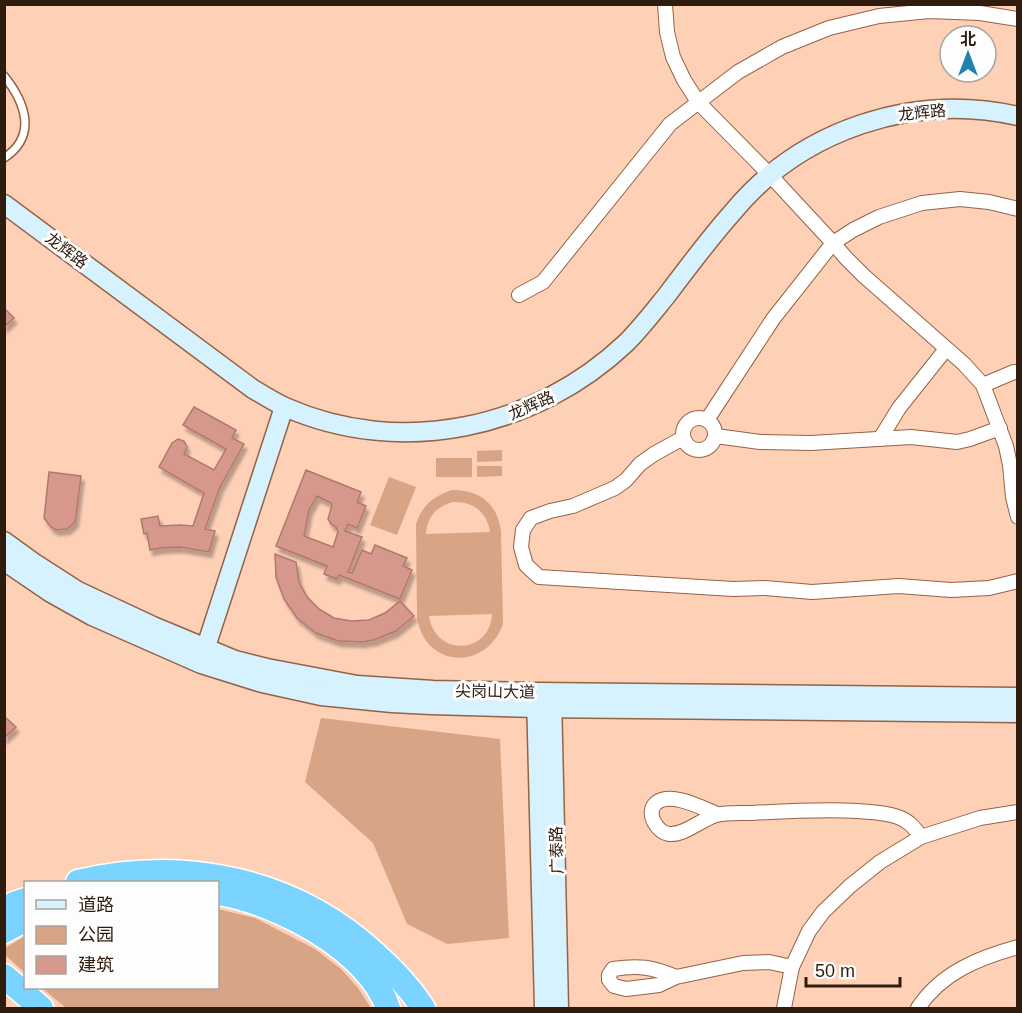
<svg xmlns="http://www.w3.org/2000/svg" width="1022" height="1013" font-family="Helvetica,'Noto Sans SC',sans-serif">
<style>
.green{fill:#d7a486;fill-rule:evenodd}
.building{fill:#d6988c;stroke:#b3776c;stroke-width:1.5;fill-rule:evenodd;filter:url(#shadow)}
.lines{fill:none;stroke-linecap:round;stroke-linejoin:round}
.lane-casing{stroke:#946245;stroke-width:10}
.street-casing{stroke:#946245;stroke-width:16}
.secondary-casing{stroke:#946245;stroke-width:21}
.highway-casing{stroke:#fff;stroke-width:27}
.lane{stroke:#fff;stroke-width:7}
.street{stroke:#fff;stroke-width:14}
.secondary{stroke:#d7f2ff;stroke-width:18}
.highway{stroke:#7bd4ff;stroke-width:24}
.labels{text-anchor:middle;stroke-width:6;stroke-linejoin:round;paint-order:stroke}
.street-label{font-size:16px;fill:#301c0f;stroke:#fdfdfd}
</style>
<defs>
<filter id="shadow"><feDropShadow dx="3" dy="5.5" stdDeviation="1.5" flood-color="#0004"/></filter>
</defs>
<rect width="100%" height="100%" fill="#fed1b7"/>
<!-- green -->
<g class="green">
<polygon points="502,450 502,461 477,462 477,451"/>
<rect x="436" y="458" width="36" height="19"/>
<polygon points="477,466 502,466 502,476 477,477"/>
<polygon points="389,477 416,487 397,535 370,525"/>
<path d="M452 490C480 490 497 503 501 531L503 624C486 672 424 668 417 617L416 524C422 506 433 496 452 490ZM453 502C473 501 487 512 490 532L426 534C427 517 437 506 453 502ZM492 614C490 655 435 657 429 616Z"/>
<polygon points="321,718 500,739 509,938 447,944 407,924 373,843 305,782"/>
<polygon points="218,909 255,918 315,949 341,969 358,988 371,1008 66,1008 42,988 218,988"/>
<polygon points="25,936 25,973 4,954 5,948"/>
</g>
<!-- building -->
<g class="building">
<polygon points="4,308 14,318 4,327"/>
<polygon points="194,407 236,430 232,438 244,444 220,487 205,529 215,531 209,552 180,547 160,548 150,550 147,533 144,534 141,519 158,516 160,526 180,525 193,526 204,493 159,467 172,443 178,439 184,441 187,447 184,454 214,470 226,449 183,425"/>
<path d="M306 470 361 492 357 502 366 506 357 528 348 524 345 531 362 537 348 572 352 573 362 550 371 554 375 545 407 558 403 566 412 570 400 599 339 575 337 579 324 574 327 566 276 546ZM317 496 331 503 332 505 328 519 331 524 336 527 338 532 333 547 304 536 309 510Z"/>
<polygon points="49,472 81,476 76,516 75,522 67,529 56,530 51,527 44,518"/>
<polygon points="275,554 296,562 299,582 307,597 319,609 334,618 351,621 369,620 385,613 400,601 414,616 396,631 374,640 362,642 338,641 316,633 297,618 284,599 276,577"/>
<polygon points="4,716 16,727 4,738"/>
</g>
<g class="lines">
<defs>
<path id="lane" d="M4 76C25 102 38 136 4 158"/>
<g id="street">
<polyline points="665,4 667,32 673,57 684,80 698,102 770,175 833,243 846,258 864,276 964,364 983,385 1006,446 1010,465 1013,497 1018,517"/>
<polyline points="519,295 543,282 670,124 738,72 782,47 829,28 879,16 929,11 980,13 1018,19"/>
<polyline points="983,385 1014,372 1018,372"/>
<circle cx="699" cy="434" r="16"/>
<polyline points="707,420 773,319 833,243 853,230 879,217 922,203 960,199 989,202 1018,209"/>
<polyline points="716,436 760,442 811,443 911,437 957,442 970,439 1000,428"/>
<polyline points="683,438 654,454 640,464 626,480 615,488 573,506 550,511 531,518 523,530 521,547 526,565 539,577 733,589 765,588 812,592 899,586 951,590 989,588 1018,581"/>
<polyline points="880,439 899,408 946,349"/>
<path d="M717 814C702 808 671 791 656 803 645 813 657 833 670 834 685 835 702 819 716 815 727 812 741 813 752 813 787 811 822 809 857 811 871 812 885 812 898 817 909 821 914 827 921 837"/>
<path d="M676 977C652 967 639 965 613 969L609 975V980L614 986 626 989 659 985 676 977 743 963 769 962 792 967"/>
<polyline points="784,1008 792,967 809,931 823,912 850,886 880,862 921,837 980,818 1018,812"/>
<path d="M918 1008C941 973 978 958 1018 947"/>
</g>
<g id="secondary">
<path d="M4 204 253 389C263 395 274 402 285 407 401 458 535 429 626 343 641 328 654 311 667 295 688 267 709 239 732 213 800 130 913 92 1018 116"/>
<polyline points="4,541 33,562 78,591 153,626 206,648 235,660 267,668 357,685 433,690 536,692 1018,697"/>
<polyline points="4,561 51,593 92,616 201,664 262,683 321,696 392,703 431,705 537,708 1018,713"/>
<polyline points="202,659 284,407"/>
<polyline points="536,695 544,1008"/>
<polyline points="552,695 559,1008"/>
</g>
<g id="highway">
<path d="M78 882C184 857 294 879 375 954 393 970 410 988 423 1008"/>
<path d="M218 893C276 902 368 949 388 1008"/>
<polyline points="4,910 14,904 26,900"/>
<polyline points="4,931 26,919"/>
<polyline points="4,976 41,1008"/>
</g>
</defs>
<!-- lane casing -->
<use href="#lane" class="lane-casing"/>
<!-- street casing -->
<use href="#street" class="street-casing"/>
<!-- secondary casing -->
<use href="#secondary" class="secondary-casing"/>
<!-- highway casing -->
<use href="#highway" class="highway-casing"/>
<!-- lane -->
<use href="#lane" class="lane"/>
<!-- street -->
<use href="#street" class="street"/>
<!-- secondary -->
<use href="#secondary" class="secondary"/>
<!-- highway -->
<use href="#highway" class="highway"/>
</g>
<g class="labels">
<!-- street labels -->
<g class="street-label">
<text transform="translate(922 112) rotate(-6)" y="6">龙辉路</text>
<text transform="translate(67 250) rotate(37)" y="6">龙辉路</text>
<text transform="translate(531 405) rotate(-24)" y="6">龙辉路</text>
<text transform="translate(495 691) rotate(1)" y="6">尖岗山大道</text>
<text transform="translate(556 850) rotate(-91)" y="6">广泰路</text>
</g>
</g>
<!-- border -->
<rect width="1022" height="1013" fill="none" stroke="#301c0f" stroke-width="12"/>
<!-- legend -->
<rect x="24" y="881" width="195" height="108" fill="#fdfdfd" stroke="#aba39e" stroke-width="1.5"/>
<rect x="36" y="900" width="30" height="9" fill="#d7f2ff" stroke="#aba39e" stroke-width="1.5"/>
<text x="78" y="911" font-size="18" fill="#301c0f">道路</text>
<rect x="36" y="926" width="30" height="18" fill="#d7a486" stroke="#aba39e" stroke-width="1.5"/>
<text x="78" y="941" font-size="18" fill="#301c0f">公园</text>
<rect x="36" y="956" width="30" height="18" fill="#d6988c" stroke="#aba39e" stroke-width="1.5"/>
<text x="78" y="971" font-size="18" fill="#301c0f">建筑</text>
<!-- north arrow -->
<g transform="translate(968 54)"><circle r="28" fill="#fdfdfd" stroke="#aba39e" stroke-width="1.5"/>
<path d="M0-4.5L10 22L0 15L-10 22Z" fill="#1d84ad"/>
<text y="-9" font-size="16" font-weight="bold" text-anchor="middle" fill="#301c0f">北</text>
</g>
<!-- scale -->
<path d="M806 977v9h94v-9" fill="none" stroke="#301c0f" stroke-width="3"/>
<text x="815" y="977" font-size="18" fill="#301c0f" stroke="#fdfdfd" stroke-width="4.5" paint-order="stroke">50 m</text>
</svg>
